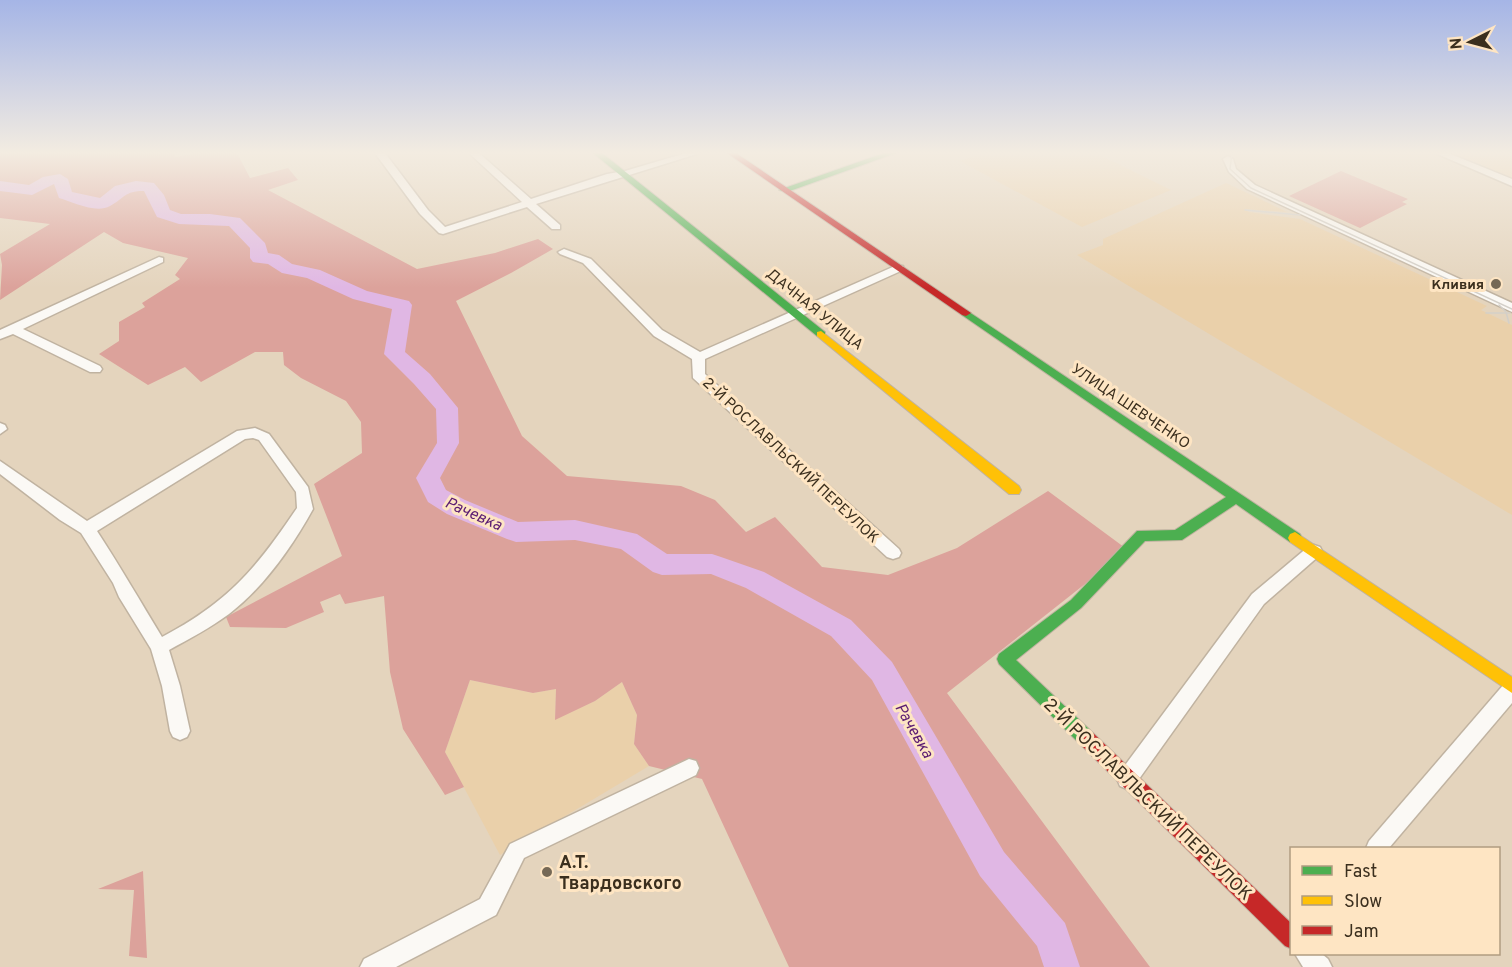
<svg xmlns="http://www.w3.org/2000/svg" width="1512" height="967" font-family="Overpass,sans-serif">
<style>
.built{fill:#ead0aa}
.forest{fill:#dca29b}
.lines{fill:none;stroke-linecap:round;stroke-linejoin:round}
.river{fill:#e0b7e4;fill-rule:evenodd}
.street-casing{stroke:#c0b3a1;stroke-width:3}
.fast-casing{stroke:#c0b3a1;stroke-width:2}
.slow-casing{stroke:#c0b3a1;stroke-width:2}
.jam-casing{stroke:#c0b3a1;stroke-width:2}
.street{fill:#fbf9f5;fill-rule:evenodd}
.fast{fill:#4caf50;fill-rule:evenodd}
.slow{fill:#ffc107;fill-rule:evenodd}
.jam{fill:#c62828;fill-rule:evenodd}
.tram{stroke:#d3cfc8;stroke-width:1.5}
.poi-dot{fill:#766956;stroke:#fee5c3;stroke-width:2}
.labels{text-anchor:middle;stroke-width:6;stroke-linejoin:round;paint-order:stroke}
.far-poi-label{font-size:14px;font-weight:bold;fill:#3b2f1e;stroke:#fee5c3;text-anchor:end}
.street-label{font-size:15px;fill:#3b2f1e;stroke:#fee5c3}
.water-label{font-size:16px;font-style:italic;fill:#5b1c72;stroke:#fee5c3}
.near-street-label{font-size:18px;fill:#3b2f1e;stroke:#fee5c3}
.near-poi-label{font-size:18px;font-weight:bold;fill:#3b2f1e;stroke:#fee5c3;text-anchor:start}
</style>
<rect width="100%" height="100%" fill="#e4d4bd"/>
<!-- built -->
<g class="built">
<polygon points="982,153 1096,153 1171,190 1082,227 960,161"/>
<polygon points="1450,153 1512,153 1512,178"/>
<polygon points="1226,183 1287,212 1244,209 1249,212 1300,219 1487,306 1481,310 1512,325 1512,515 1077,255 1103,245 1103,239"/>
<polygon points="470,680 533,693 556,689 555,719 595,701 622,682 637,715 634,744 649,766 500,855 445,752"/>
</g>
<!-- forest -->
<g class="forest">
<polygon points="0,153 173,153 176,157 195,153 237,153 250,178 288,168 298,180 268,190 417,269 495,253 538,239 553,249 511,273 456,301 522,436 567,476 681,486 715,500 746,532 775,517 822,567 888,575 957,548 1048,491 1128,550 947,693 1150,967 789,967 702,779 649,766 634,744 637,715 622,682 595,701 555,720 556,689 533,693 470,680 445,752 464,787 445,795 403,729 390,672 384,596 345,604 340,594 320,602 324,612 286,628 230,627 226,617 342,556 314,484 362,453 361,422 346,401 301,378 284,365 283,352 255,352 201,382 185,367 148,385 99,354 119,341 119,322 145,307 142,303 180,279 175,275 188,258 123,243 104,232 0,300 2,265 0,254 50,224 0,218"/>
<polygon points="1341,171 1408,199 1402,202 1407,204 1360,228 1289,196"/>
<polygon points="143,871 147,958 129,956 134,890 98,889"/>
</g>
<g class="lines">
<!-- river -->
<path class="river" d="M60 174 68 179 72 192 100 198 115 186 136 181 154 183 164 195 170 210 181 214H210L240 218 265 243 268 253 279 255 292 264 320 270 367 291 409 301 412 305 405 352 430 374 458 408 459 443 440 478 446 490 465 500 518 522 575 520 637 534 667 554H712L721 557 764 572 851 620 892 662 1004 852 1065 923 1080 967H1044L1037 946 980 876 872 680 831 636 746 588 711 574 662 575 653 572 621 549 575 540 516 542 507 539 447 514 428 502 416 478 437 443 436 409 414 384 384 354 392 309 353 299 307 278 282 273 268 264 253 262 250 258V248L229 226 179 224 157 217 144 191C124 191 125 198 110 206 96 214 73 202 59 198L54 184 32 195 0 191V181L29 185 43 177Z"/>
<defs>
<g id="street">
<polygon points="375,153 385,153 428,210 445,227 522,202 469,153 479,153 531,199 607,174 625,171 686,153 700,153 536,204 560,225 560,229 552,229 527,207 443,234 439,233 420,214"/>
<polygon points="1435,153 1448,153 1512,179 1512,186"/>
<polygon points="1228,156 1233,159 1236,169 1255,185 1512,303 1512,312 1247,189 1229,172 1223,159"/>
<polygon points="564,249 591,259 662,330 700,352 895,266 903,266 903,270 705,359 705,374 899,549 901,553 899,557 893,559 887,557 693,378 692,359 654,336 583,263 560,254 558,252"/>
<polygon points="159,257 163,258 163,262 23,329 100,366 102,369 100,372 90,372 13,334 0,339 0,330"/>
<polygon points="0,423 5,425 7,429 0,434"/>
<path d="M255 428 269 434 308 487 313 509C292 547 263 588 229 614 210 628 189 639 169 650L180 686 190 731 187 737 180 740 173 737 170 731 162 686 151 649 119 597 113 583 81 533 60 520 0 474V461L87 521 237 431ZM253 438 259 440 296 492 297 508C256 569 228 602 162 637 140 601 120 566 97 531L245 439Z"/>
<polygon points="1314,545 1320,547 1322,551 1320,555 1264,604 1134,786 1127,789 1120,786 1117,779 1120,772 1252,594 1308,547"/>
<polygon points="1512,681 1512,703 1389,848 1366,848 1369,841 1505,683"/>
<polygon points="689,759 696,761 699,768 696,775 524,858 496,915 396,967 360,967 364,959 480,899 510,844"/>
<polygon points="1295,954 1322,954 1328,959 1332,967 1303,967"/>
</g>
<g id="fast">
<polygon points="593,153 602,153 825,332 825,336 817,336"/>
<polygon points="884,153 896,153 787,192 779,190"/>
<polygon points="966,310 1300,534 1302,538 1300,542 1290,542 1236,504 1182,540 1145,541 1081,608 1016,660 1093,733 1096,739 1093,745 1087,747 1081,745 999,664 997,659 999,654 1071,600 1137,531 1175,530 1226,497 962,315 962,311"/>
</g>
<g id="slow">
<polygon points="821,331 1019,486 1021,490 1019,494 1009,494 817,336 817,332"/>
<polygon points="1295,532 1512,677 1512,693 1290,542 1288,538 1290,534"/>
</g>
<g id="jam">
<polygon points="727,153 736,153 971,313 966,316 962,315"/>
<polygon points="1087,731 1093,733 1292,924 1292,949 1285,946 1081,745 1078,739 1081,733"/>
</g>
</defs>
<!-- street casing -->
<use href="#street" class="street-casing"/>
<!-- fast casing -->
<use href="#fast" class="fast-casing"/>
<!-- slow casing -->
<use href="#slow" class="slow-casing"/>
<!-- jam casing -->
<use href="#jam" class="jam-casing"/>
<!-- street -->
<use href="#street" class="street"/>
<!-- fast -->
<use href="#fast" class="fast"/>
<!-- slow -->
<use href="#slow" class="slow"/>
<!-- jam -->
<use href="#jam" class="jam"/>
<!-- tram -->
<g class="tram">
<polyline points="1232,153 1230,169 1251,188 1512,309"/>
<polyline points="1245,210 1300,215"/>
<polyline points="1499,305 1506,312 1509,323"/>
<polyline points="1486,313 1510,313"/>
</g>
</g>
<!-- sky -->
<linearGradient id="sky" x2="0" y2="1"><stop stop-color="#a5b5e6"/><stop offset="0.53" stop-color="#f3ece1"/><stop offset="1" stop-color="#f3ece1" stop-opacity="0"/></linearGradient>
<rect width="1512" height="288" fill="url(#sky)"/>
<!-- markers -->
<g class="poi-dot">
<circle cx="1496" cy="284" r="6"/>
<circle cx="547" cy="872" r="6"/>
</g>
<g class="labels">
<!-- far-poi labels -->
<g class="far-poi-label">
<text x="1484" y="289">Кливия</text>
</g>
<!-- street labels -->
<g class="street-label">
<text transform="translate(815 309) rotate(39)" y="5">ДАЧНАЯ УЛИЦА</text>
<text transform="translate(1131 406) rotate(34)" y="5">УЛИЦА ШЕВЧЕНКО</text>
<text transform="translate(791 460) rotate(43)" y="5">2-Й РОСЛАВЛЬСКИЙ ПЕРЕУЛОК</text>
</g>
<!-- water labels -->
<g class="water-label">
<text transform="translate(474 513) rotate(24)" y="6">Рачевка</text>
<text transform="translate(915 730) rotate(60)" y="6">Рачевка</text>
</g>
<!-- near-street labels -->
<g class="near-street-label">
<text transform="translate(1148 799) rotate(44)" y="6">2-Й РОСЛАВЛЬСКИЙ ПЕРЕУЛОК</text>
</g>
<!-- near-poi labels -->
<g class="near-poi-label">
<text x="559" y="868">А.Т.<tspan x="559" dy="21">Твардовского</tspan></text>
</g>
</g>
<!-- legend -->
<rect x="1290" y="847" width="210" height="108" fill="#fee5c3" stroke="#b09c81" stroke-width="1.5"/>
<rect x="1302" y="866" width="30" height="9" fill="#4caf50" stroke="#b09c81" stroke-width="1.5"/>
<text x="1344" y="877" font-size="18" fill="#3b2f1e">Fast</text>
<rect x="1302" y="896" width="30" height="9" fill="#ffc107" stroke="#b09c81" stroke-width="1.5"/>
<text x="1344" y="907" font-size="18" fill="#3b2f1e">Slow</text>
<rect x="1302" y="926" width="30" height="9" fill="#c62828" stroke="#b09c81" stroke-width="1.5"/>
<text x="1344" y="937" font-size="18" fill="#3b2f1e">Jam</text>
<!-- north arrow -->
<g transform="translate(1470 42) rotate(264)" stroke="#fee5c3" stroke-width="4.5" paint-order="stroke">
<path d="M0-4.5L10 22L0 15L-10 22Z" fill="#3b2f1e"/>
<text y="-9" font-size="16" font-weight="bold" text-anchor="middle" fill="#3b2f1e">N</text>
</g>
</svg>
